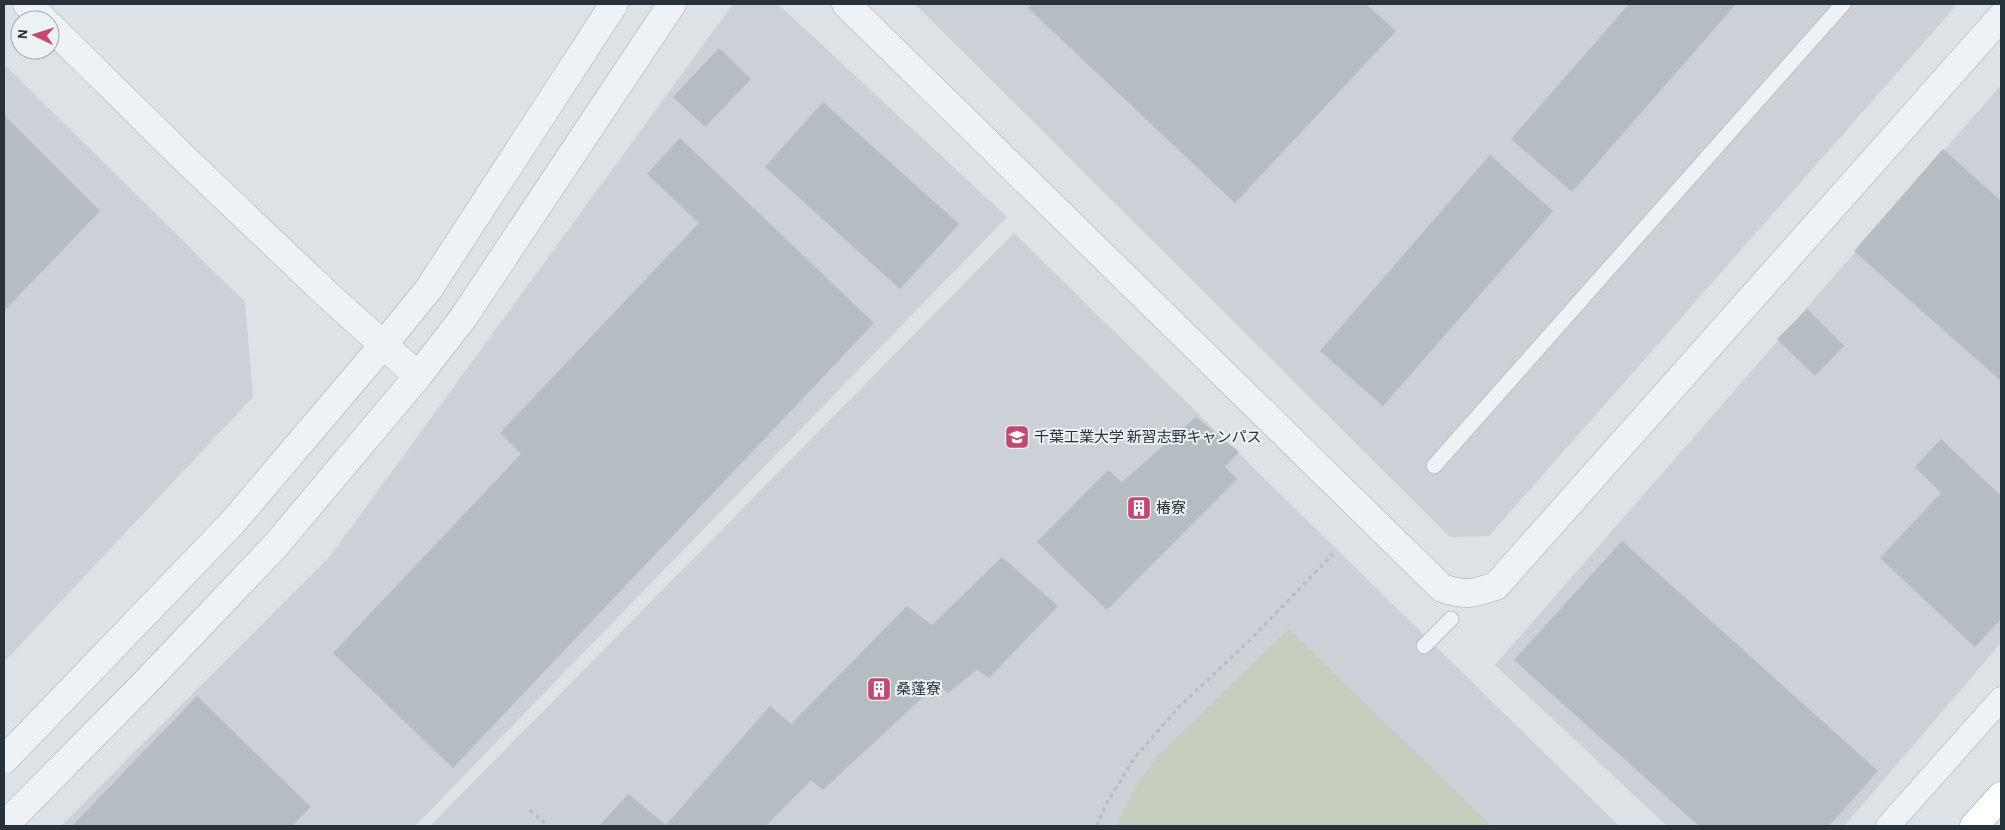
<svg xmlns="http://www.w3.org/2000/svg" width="2005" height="830" font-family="'Alegreya Sans','Noto Sans JP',sans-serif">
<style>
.built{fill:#cbd1d7}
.green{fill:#c6cfbf}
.building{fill:#b5bcc2}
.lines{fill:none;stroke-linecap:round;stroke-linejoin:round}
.service-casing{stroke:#a3aaaf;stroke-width:16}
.pedestrian-casing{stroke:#a3aaaf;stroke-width:25}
.tertiary-casing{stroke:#a3aaaf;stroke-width:29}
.primary-casing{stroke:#9da8b0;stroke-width:29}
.path{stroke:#b7bcc0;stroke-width:3;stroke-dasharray:4 4;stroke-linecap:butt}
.service{stroke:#eff2f4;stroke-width:15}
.pedestrian{stroke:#eff2f4;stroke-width:24}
.tertiary{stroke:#eff2f4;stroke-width:28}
.primary{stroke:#fff;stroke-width:28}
.labels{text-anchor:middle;stroke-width:4;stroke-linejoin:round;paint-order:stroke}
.poi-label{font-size:15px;fill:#28323b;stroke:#ecf1f4;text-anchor:start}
</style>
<rect width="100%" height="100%" fill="#dde2e6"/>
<!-- built -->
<g class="built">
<polygon points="733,4 778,4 1007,217 415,826 61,826 331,555"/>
<polygon points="915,4 1952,4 1955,7 1489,536 1450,537"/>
<polygon points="4,64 245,302 253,397 4,662"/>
<polygon points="2001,85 2001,643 1844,826 1667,826 1495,665"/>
<polygon points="1014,233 1619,826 430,826"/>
</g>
<!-- green -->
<polygon class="green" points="1289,629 1492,826 1116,826 1135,788 1157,756"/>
<!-- building -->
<g class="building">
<polygon points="1032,4 1366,4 1396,31 1235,203 1028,8"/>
<polygon points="1629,4 1736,4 1572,192 1511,139"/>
<polygon points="719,48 751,79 705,127 673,97"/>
<polygon points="823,102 959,224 900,289 765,167"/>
<polygon points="4,115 100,211 4,311"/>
<polygon points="680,138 874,323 453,768 333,653 521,454 500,433 699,223 647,174"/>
<polygon points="1943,149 2001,201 2001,381 1854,251"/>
<polygon points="1490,155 1553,211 1383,406 1320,351"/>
<polygon points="1807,309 1844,346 1815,376 1777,339"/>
<polygon points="1196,417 1239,452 1225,467 1237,479 1107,610 1037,542 1108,470 1122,482"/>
<polygon points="1941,439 2000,495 2001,494 2001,619 1975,647 1880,558 1941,493 1915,467"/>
<polygon points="1622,541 1878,771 1829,826 1699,826 1514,660"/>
<polygon points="1002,557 1058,606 989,678 977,670 948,693 937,684 823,790 811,780 766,826 599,826 628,794 666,825 770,706 791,724 907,606 932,625"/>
<polygon points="197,696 311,807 292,826 72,826"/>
</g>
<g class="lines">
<defs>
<g id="service">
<polyline points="1434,466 1843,4"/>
<polyline points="1424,646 1451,619"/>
</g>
<polyline id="pedestrian" points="1888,826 2001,699"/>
<g id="tertiary">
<polyline points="27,4 44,20"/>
<path d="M846 4 1442 588C1466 596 1472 594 1496 586L2001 17"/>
<polyline points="50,26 188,162 330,297 418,376"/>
<polyline points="4,760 233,522 384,344 428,290 614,4"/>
<polyline points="4,826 146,682 276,545 418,376 463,318 672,4"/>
</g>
<polyline id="primary" points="1974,826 2001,796"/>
</defs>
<!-- service casing -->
<use href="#service" class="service-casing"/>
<!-- pedestrian casing -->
<use href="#pedestrian" class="pedestrian-casing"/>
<!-- tertiary casing -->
<use href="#tertiary" class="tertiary-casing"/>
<!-- primary casing -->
<use href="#primary" class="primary-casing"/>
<!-- path -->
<g class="path">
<polyline points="530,810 548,826"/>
<polyline points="1097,826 1105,806 1135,757 1181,705 1250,640 1333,554"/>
</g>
<!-- service -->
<use href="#service" class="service"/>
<!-- pedestrian -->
<use href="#pedestrian" class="pedestrian"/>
<!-- tertiary -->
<use href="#tertiary" class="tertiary"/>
<!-- primary -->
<use href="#primary" class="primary"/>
</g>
<!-- icons -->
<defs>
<symbol id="university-square" viewBox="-11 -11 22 22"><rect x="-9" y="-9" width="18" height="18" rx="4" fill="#c34972" stroke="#ecf1f4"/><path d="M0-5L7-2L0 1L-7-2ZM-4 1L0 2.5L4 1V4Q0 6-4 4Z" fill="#fff"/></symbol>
<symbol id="building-square" viewBox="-11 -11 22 22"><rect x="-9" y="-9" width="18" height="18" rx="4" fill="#c34972" stroke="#ecf1f4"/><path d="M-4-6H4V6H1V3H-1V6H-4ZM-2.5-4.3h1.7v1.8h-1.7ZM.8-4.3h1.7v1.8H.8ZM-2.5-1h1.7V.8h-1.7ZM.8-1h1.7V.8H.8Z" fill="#fff"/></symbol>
</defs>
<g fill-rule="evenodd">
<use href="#university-square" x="1003" y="423" width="28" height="28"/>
<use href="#building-square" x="1125" y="494" width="28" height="28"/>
<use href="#building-square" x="865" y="675" width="28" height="28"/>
</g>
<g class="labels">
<!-- poi labels -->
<g class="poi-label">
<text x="1034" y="442">千葉工業大学 新習志野キャンパス</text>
<text x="1156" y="513">椿寮</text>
<text x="896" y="694">桑蓬寮</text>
</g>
</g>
<!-- border -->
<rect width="2005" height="830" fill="none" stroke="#28323b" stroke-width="10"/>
<!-- north arrow -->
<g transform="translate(35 35) rotate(274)"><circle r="24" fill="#ecf1f4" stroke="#9ea5aa"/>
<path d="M0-4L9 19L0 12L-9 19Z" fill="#c34972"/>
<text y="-8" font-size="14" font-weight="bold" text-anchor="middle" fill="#28323b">N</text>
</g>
</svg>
